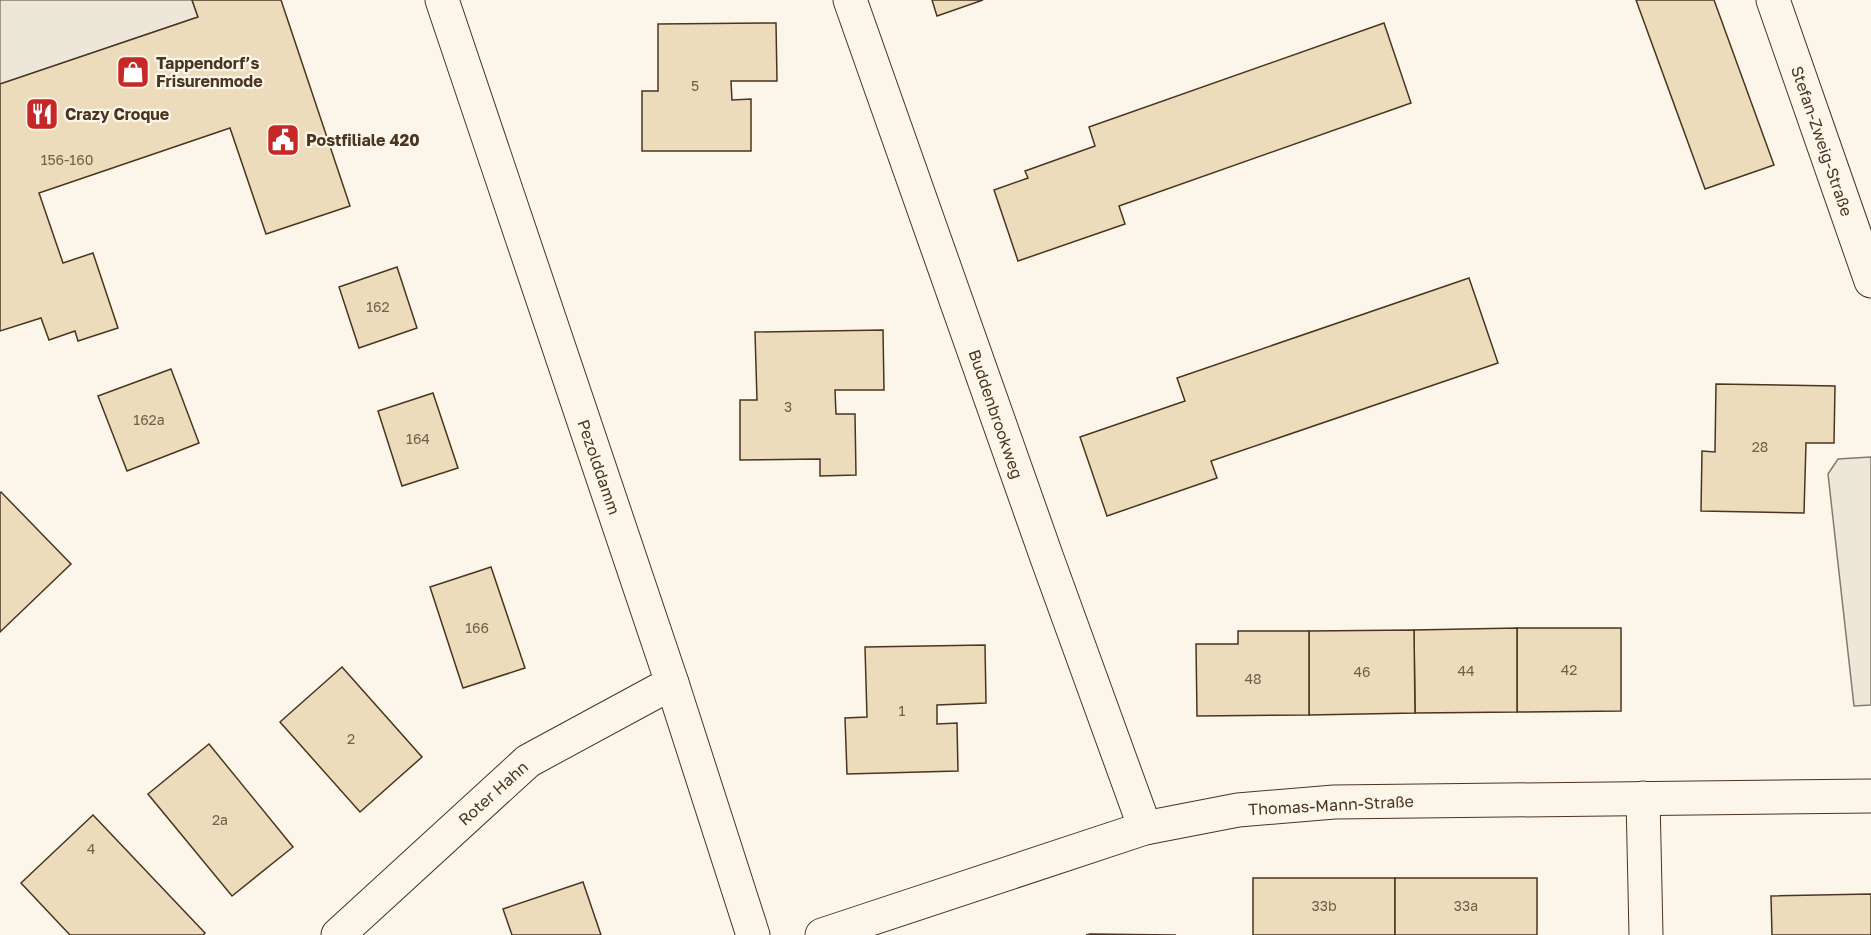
<svg xmlns="http://www.w3.org/2000/svg" width="1871" height="935" font-family="'Golos Text',sans-serif">
<style>
.parking{fill:#ede7d9;stroke:#887966;stroke-width:1.5}
.building{fill:#ecdcbc;stroke:#4a3520;stroke-width:1.5}
.lines{fill:none;stroke-linecap:round;stroke-linejoin:round}
.street-casing{stroke:#4a3520;stroke-width:35}
.secondary-casing{stroke:#4a3520;stroke-width:35}
.street{stroke:#fbf6e9;stroke-width:33}
.secondary{stroke:#fbf6e9;stroke-width:33}
.labels{text-anchor:middle;stroke-width:4.5;stroke-linejoin:round;paint-order:stroke}
.number-label{font-size:14px;fill:#725f47}
.poi-label{font-size:16px;font-weight:bold;fill:#4a3520;stroke:#fbf6e9;text-anchor:start}
.street-label{font-size:16px;fill:#4a3520;stroke:#fbf6e9}
</style>
<rect width="100%" height="100%" fill="#fbf6e9"/>
<!-- parking -->
<g class="parking">
<polygon points="0,0 192,0 198,17 0,84"/>
<polygon points="1871,457 1871,705 1854,706 1828,474 1838,459"/>
</g>
<!-- building -->
<g class="building">
<polygon points="192,0 281,0 350,206 266,234 230,128 39,193 63,263 93,253 118,328 78,341 75,331 49,340 41,318 0,331 0,84 198,17"/>
<polygon points="932,0 983,0 937,16"/>
<polygon points="1636,0 1714,0 1774,165 1705,189"/>
<polygon points="776,23 777,81 731,81 732,100 751,99 751,151 642,151 642,91 658,91 658,24"/>
<polygon points="1384,23 1411,103 1119,206 1125,224 1018,261 994,190 1028,178 1025,171 1095,146 1089,127"/>
<polygon points="397,267 417,328 359,348 339,287"/>
<polygon points="1469,278 1498,363 1211,461 1217,478 1107,516 1080,437 1185,401 1177,378"/>
<polygon points="883,330 884,390 835,390 836,414 855,414 856,475 820,476 820,459 740,460 740,400 757,400 755,332"/>
<polygon points="171,369 199,443 127,471 98,396"/>
<polygon points="1716,384 1835,386 1834,443 1806,443 1804,513 1701,511 1702,451 1715,452"/>
<polygon points="433,393 458,468 402,486 378,411"/>
<polygon points="1,492 71,564 0,632 0,493"/>
<polygon points="491,567 525,668 463,688 430,587"/>
<polygon points="1517,628 1621,628 1621,711 1517,712"/>
<polygon points="1517,628 1517,712 1415,713 1414,630"/>
<polygon points="1414,630 1415,713 1309,715 1309,631"/>
<polygon points="1238,631 1309,631 1309,715 1197,716 1196,644 1238,644"/>
<polygon points="985,645 986,703 937,705 937,724 957,723 958,771 847,774 845,718 867,717 865,647"/>
<polygon points="342,667 422,757 360,812 280,722"/>
<polygon points="209,744 293,847 232,896 148,794"/>
<polygon points="93,815 205,933 203,935 70,935 21,883"/>
<rect x="1253" y="878" width="142" height="57"/>
<rect x="1395" y="878" width="142" height="57"/>
<polygon points="583,882 601,935 512,935 503,909"/>
<polygon points="1871,894 1871,935 1772,935 1771,896"/>
<polygon points="1090,934 1176,935 1086,935"/>
</g>
<g class="lines">
<defs>
<g id="street">
<polyline points="850,0 1047,558 1145,828"/>
<polyline points="1773,0 1871,281"/>
<polyline points="1643,798 1646,935"/>
<polyline points="338,935 528,761 672,683"/>
<polyline points="822,935 1145,828 1238,810 1334,802 1871,796"/>
</g>
<polyline id="secondary" points="442,0 672,683 753,935"/>
</defs>
<!-- street casing -->
<use href="#street" class="street-casing"/>
<!-- secondary casing -->
<use href="#secondary" class="secondary-casing"/>
<!-- street -->
<use href="#street" class="street"/>
<!-- secondary -->
<use href="#secondary" class="secondary"/>
</g>
<!-- icons -->
<defs>
<symbol id="shop-square" viewBox="-11 -11 22 22"><rect x="-9" y="-9" width="18" height="18" rx="4" fill="#c62828" stroke="#fbf6e9"/><path d="M-5-2.5h2.3a2.7 3.5 0 0 1 5.4 0H5L5.5 6h-11ZM-1.5-2.5h3a1.5 2.3 0 0 0-3 0Z" fill="#fff"/></symbol>
<symbol id="restaurant-square" viewBox="-11 -11 22 22"><rect x="-9" y="-9" width="18" height="18" rx="4" fill="#c62828" stroke="#fbf6e9"/><path d="M-5-6h1v4h1v-4h1v4h1v-4h1v5L-1.5 .5V6h-2V.5L-5-1ZM5-6V6H3V1.5H1.5Q1.5-4 5-6Z" fill="#fff"/></symbol>
<symbol id="civic-square" viewBox="-11 -11 22 22"><rect x="-9" y="-9" width="18" height="18" rx="4" fill="#c62828" stroke="#fbf6e9"/><path d="M-.6-6.5H3V-4.5H.6V-3L4-1V1h2V6H-6V1h2V-1L-.6-3ZM-1.2 2.5V6h2.4V2.5Z" fill="#fff"/></symbol>
</defs>
<g fill-rule="evenodd">
<use href="#shop-square" x="114" y="53" width="38" height="38"/>
<use href="#restaurant-square" x="23" y="95" width="38" height="38"/>
<use href="#civic-square" x="264" y="121" width="38" height="38"/>
</g>
<g class="labels">
<!-- number labels -->
<g class="number-label">
<text x="695" y="91">5</text>
<text x="67" y="165">156-160</text>
<text x="378" y="312">162</text>
<text x="788" y="412">3</text>
<text x="149" y="425">162a</text>
<text x="418" y="444">164</text>
<text x="1760" y="452">28</text>
<text x="477" y="633">166</text>
<text x="1569" y="675">42</text>
<text x="1466" y="676">44</text>
<text x="1362" y="677">46</text>
<text x="1253" y="684">48</text>
<text x="902" y="716">1</text>
<text x="351" y="744">2</text>
<text x="220" y="825">2a</text>
<text x="91" y="854">4</text>
<text x="1324" y="911">33b</text>
<text x="1466" y="911">33a</text>
</g>
<!-- poi labels -->
<g class="poi-label">
<text x="156" y="69">Tappendorf’s<tspan x="156" dy="18">Frisurenmode</tspan></text>
<text x="65" y="120">Crazy Croque</text>
<text x="306" y="146">Postfiliale 420</text>
</g>
<!-- street labels -->
<g class="street-label">
<text transform="translate(1822 141) rotate(71)" y="6">Stefan-Zweig-Straße</text>
<text transform="translate(996 414) rotate(71)" y="6">Buddenbrookweg</text>
<text transform="translate(599 467) rotate(71)" y="6">Pezolddamm</text>
<text transform="translate(493 793) rotate(-42)" y="6">Roter Hahn</text>
<text transform="translate(1331 805) rotate(-3)" y="6">Thomas-Mann-Straße</text>
</g>
</g>
</svg>
